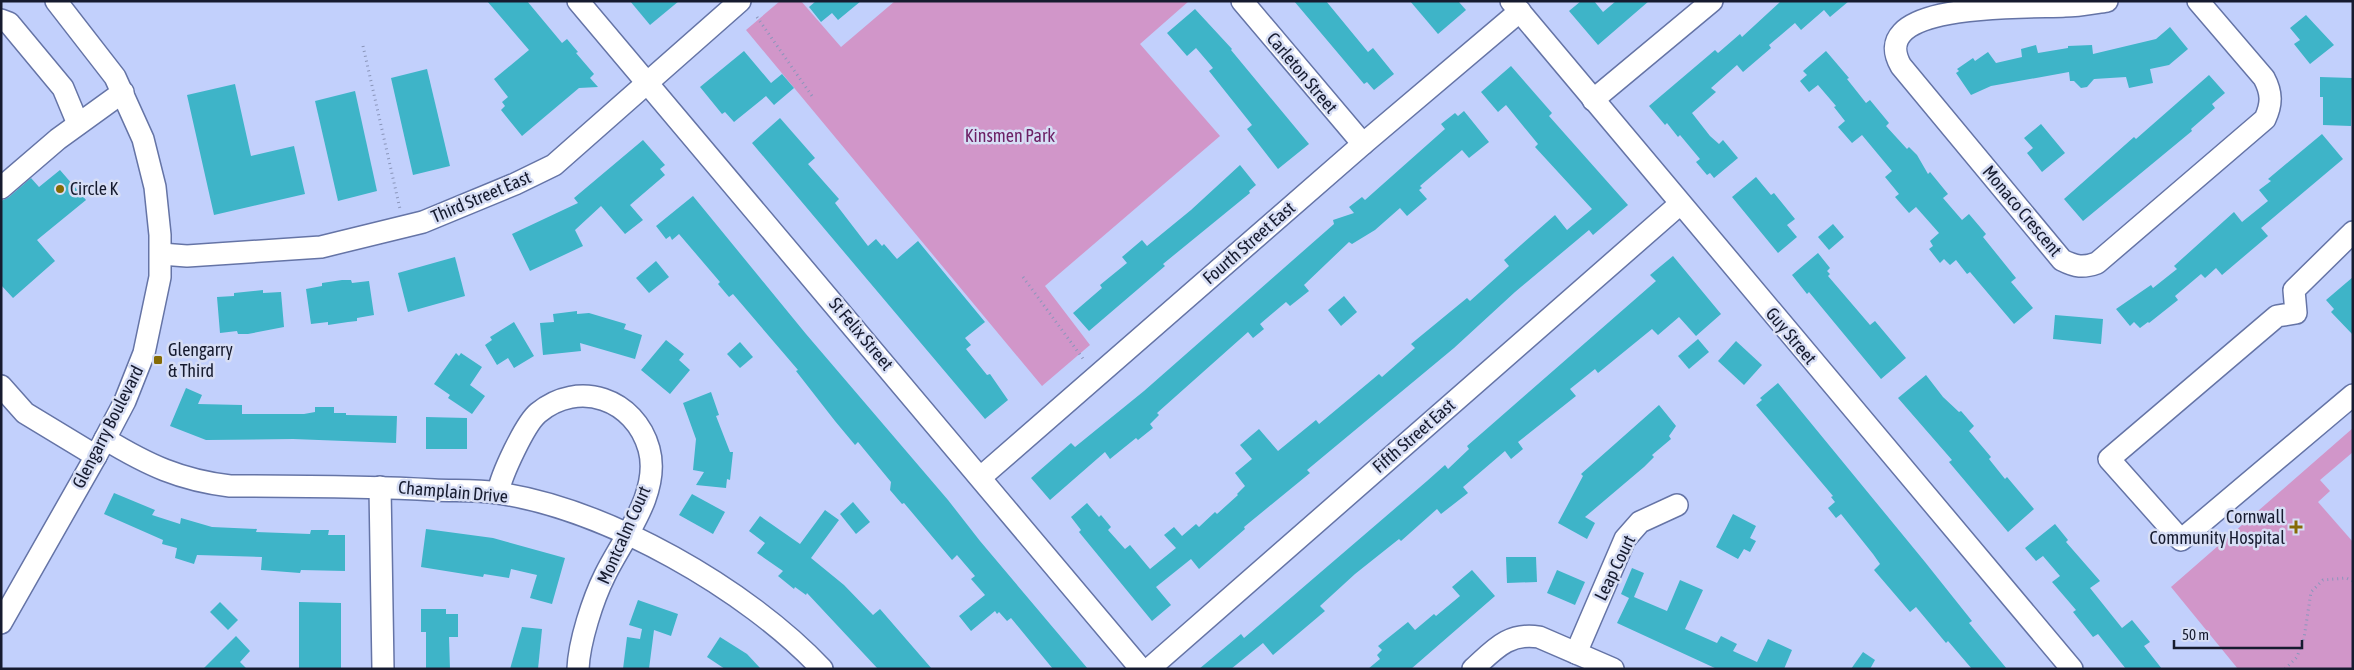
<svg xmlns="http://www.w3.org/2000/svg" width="2354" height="670" font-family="'Asap Condensed',sans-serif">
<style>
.green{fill:#d196c9}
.building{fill:#3eb4c8}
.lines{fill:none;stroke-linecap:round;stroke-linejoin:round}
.minor-casing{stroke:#6574a6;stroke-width:24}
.path{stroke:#8b96bb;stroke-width:3;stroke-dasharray:1 4;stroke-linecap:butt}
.minor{stroke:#fff;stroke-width:21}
.poi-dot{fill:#856b06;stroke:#d7def5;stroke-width:2}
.labels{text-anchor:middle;stroke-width:5;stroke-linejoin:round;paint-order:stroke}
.street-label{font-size:18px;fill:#161b2f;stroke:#d7def5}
.park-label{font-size:18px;fill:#6c2065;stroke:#d7def5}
.poi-label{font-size:18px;fill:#161b2f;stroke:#d7def5;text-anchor:start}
</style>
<rect width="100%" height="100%" fill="#c2d0fc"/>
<!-- green -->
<g class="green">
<polygon points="780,1 801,1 841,47 895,1 1189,1 1140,44 1220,136 1045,286 1090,345 1042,386 746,30"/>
<polygon points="2353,428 2353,452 2320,480 2330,491 2318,502 2353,542 2353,669 2238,669 2171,587"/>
</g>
<!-- building -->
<g class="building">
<polygon points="487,1 527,1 562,43 567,39 578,52 576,53 594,74 590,78 598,87 579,88 522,136 501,110 505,106 502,102 508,97 494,79 529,50"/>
<polygon points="630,1 679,1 650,25"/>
<polygon points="816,1 861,1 838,20 832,13 821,22 809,7"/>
<polygon points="1294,1 1326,1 1368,52 1373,48 1394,74 1374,90 1367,82 1364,84"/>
<polygon points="1410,1 1458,1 1466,10 1438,34"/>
<polygon points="1581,1 1594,1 1603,12 1616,1 1649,1 1598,45 1569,11"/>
<polygon points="1781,1 1849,1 1830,17 1824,10 1801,30 1795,23 1769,45 1771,48 1743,72 1737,65 1711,88 1716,92 1692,113 1710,136 1719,144 1723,140 1738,158 1714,178 1710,173 1707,175 1696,162 1700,159 1680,135 1678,137 1667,123 1665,125 1649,106 1715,50 1718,53 1740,34 1742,37"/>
<polygon points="1195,9 1232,49 1231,50 1309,144 1278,169 1247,129 1252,125 1209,71 1213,68 1196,48 1187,56 1167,33"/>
<polygon points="2306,15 2334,45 2310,64 2294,44 2300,40 2290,28"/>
<polygon points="2170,27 2188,49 2169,65 2150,69 2153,83 2129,88 2126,77 2094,79 2087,87 2081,88 2074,81 2070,81 2069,72 1991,86 1971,95 1956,73 1959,71 1957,69 1973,58 1975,61 1988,52 1996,63 2022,57 2021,49 2036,45 2038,53 2068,48 2068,46 2092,45 2093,54 2156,39"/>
<polygon points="744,51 771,83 782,74 794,88 774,105 766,96 734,122 725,112 722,114 700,87"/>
<polygon points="1826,51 1849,78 1847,79 1866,103 1870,100 1889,123 1886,126 1907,149 1909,147 1917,155 1928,174 1930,172 1948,194 1943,198 1962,220 1969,214 1986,234 1983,237 2016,278 2011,282 2033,308 2014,324 1970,272 1967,274 1956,260 1950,265 1944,259 1940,263 1929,249 1933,246 1930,241 1939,233 1916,207 1909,213 1895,197 1899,194 1885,177 1892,171 1862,135 1852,143 1838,127 1845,121 1834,107 1836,106 1818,85 1809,92 1800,81 1807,75 1803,71"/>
<polygon points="1511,66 1552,113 1549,116 1628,205 1593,235 1589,230 1515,292 1454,348 1307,470 1310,473 1244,527 1245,529 1199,569 1191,559 1156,587 1171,605 1152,621 1079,532 1081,530 1071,517 1087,503 1099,517 1101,515 1111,527 1108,530 1125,549 1130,545 1150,569 1176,548 1164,535 1174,527 1182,536 1196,524 1199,527 1215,512 1217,514 1238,495 1237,494 1245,486 1235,473 1252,459 1240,445 1259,429 1278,451 1316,420 1319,424 1379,374 1382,377 1415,348 1411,344 1467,298 1470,301 1509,266 1504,260 1555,215 1567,230 1592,209 1535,147 1538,144 1506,105 1498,112 1481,92"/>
<polygon points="427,69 450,166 413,175 391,78"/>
<polygon points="2209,75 2225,93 2212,104 2215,108 2191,129 2192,131 2083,221 2064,199 2134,137 2136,139"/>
<polygon points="2320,77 2352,78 2351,126 2323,125 2323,97 2320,97"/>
<polygon points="235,84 251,156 294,146 305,194 214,215 187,95"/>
<polygon points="355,91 377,191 338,201 315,101"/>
<polygon points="1464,111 1489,142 1469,158 1462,150 1420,186 1422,188 1419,190 1427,199 1407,216 1400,208 1375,230 1352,244 1349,242 1304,285 1309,291 1290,306 1286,302 1260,324 1264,329 1253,338 1248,332 1157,413 1159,415 1150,424 1153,428 1138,440 1136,438 1110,459 1105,452 1050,500 1031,478 1071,443 1075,447 1144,391 1334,224 1333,220 1354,213 1349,207 1362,197 1365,200 1445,129 1441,124 1455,113 1458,116"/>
<polygon points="780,118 815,158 808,164 839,199 835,203 868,246 876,239 882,246 884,244 897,259 918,241 985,322 965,338 971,345 966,349 987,375 990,374 1008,400 985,419 752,143"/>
<polygon points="2041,124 2065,153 2042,172 2027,153 2033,148 2024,138"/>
<polygon points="2322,134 2343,159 2261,228 2268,236 2222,275 2216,268 2205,278 2201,274 2175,296 2178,300 2149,323 2148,322 2140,328 2134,322 2130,326 2116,309 2151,285 2153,288 2177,269 2174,266 2234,212 2242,222 2268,201 2259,190 2271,181 2268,179"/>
<polygon points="643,140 665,165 660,169 665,175 630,205 643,220 625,234 601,206 575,230 583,246 530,271 512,234 578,203 574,198"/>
<polygon points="1240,165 1256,185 1249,191 1250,193 1163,264 1165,266 1089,331 1073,313 1102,288 1100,285 1127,263 1122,257 1142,240 1147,246 1191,210"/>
<polygon points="60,170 86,200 37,240 55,261 13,298 1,285 1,201 9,197 31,178 39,187"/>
<polygon points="1756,177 1771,195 1774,193 1795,219 1787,225 1797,237 1778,253 1732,197"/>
<polygon points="693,196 806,334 948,500 980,541 1088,669 1053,669 1011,618 1007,621 999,612 997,614 995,611 971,631 959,616 985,595 971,579 975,576 957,555 952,560 904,503 902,504 890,490 891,482 858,442 855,445 835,421 796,371 798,370 733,294 729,297 718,284 720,282 679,234 672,240 670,236 666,239 656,226"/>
<polygon points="1833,224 1844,237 1829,250 1818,237"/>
<polygon points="1818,253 1830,268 1827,271 1830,274 1828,276 1870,325 1875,321 1906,358 1881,379 1809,292 1807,294 1792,275"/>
<polygon points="1673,256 1721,314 1696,336 1679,317 1658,335 1652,329 1598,373 1595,369 1570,389 1576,396 1518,442 1523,449 1511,459 1505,451 1463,487 1468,493 1441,514 1437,509 1401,541 1399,539 1355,574 1320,606 1325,611 1273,655 1263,643 1231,669 1199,669 1241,634 1244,638 1427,481 1445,465 1448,469 1469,449 1467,446 1482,433 1656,281 1650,275"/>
<polygon points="455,257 465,296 408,312 398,273"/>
<polygon points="656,261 669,277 649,293 636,278"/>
<polygon points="2353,277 2353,335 2331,312 2334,309 2326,300"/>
<polygon points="342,280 351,280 352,283 369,281 374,315 357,318 357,321 348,322 328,325 328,322 311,324 306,289 322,286 322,283"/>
<polygon points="263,290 263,293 281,292 284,327 248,334 238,334 237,331 220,333 217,297 234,296 234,293"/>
<polygon points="1344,296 1357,312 1341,326 1328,310"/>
<polygon points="577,311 577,314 589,313 626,324 624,329 642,335 635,359 580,343 581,351 543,355 540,323 554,322 553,314"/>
<polygon points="2055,315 2103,319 2101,344 2053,339"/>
<polygon points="514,322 534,356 514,368 508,358 497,365 485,345 492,340 490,337"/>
<polygon points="1698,339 1709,352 1689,369 1678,356"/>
<polygon points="666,340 684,354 679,360 690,370 670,394 641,370"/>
<polygon points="1736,341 1762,365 1744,385 1718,361"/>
<polygon points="740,342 753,357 740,368 727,354"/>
<polygon points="456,353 459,356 461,353 482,367 470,385 485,396 472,414 448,398 450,395 434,384"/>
<polygon points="1926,375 1943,397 1959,412 1961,411 1974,426 1969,431 1991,457 1989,459 2005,479 2007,477 2034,509 2008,532 1949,462 1952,460 1898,398"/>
<polygon points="1778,383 1925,562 1972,621 1969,623 2007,669 1972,669 1948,641 1946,643 1916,607 1910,612 1874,570 1880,564 1873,554 1841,514 1836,518 1828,508 1835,502 1831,497 1833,496 1756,405 1762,400 1760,398"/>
<polygon points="186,388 202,395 198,404 242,405 242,414 304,414 315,412 315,407 334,407 334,413 346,413 346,415 397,416 396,443 293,439 206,440 170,426"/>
<polygon points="711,392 719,415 716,416 730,452 733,452 730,480 727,479 726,488 696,485 704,472 693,470 696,439 683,403"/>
<polygon points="1659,405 1676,426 1669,436 1671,439 1652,455 1654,457 1644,467 1585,517 1595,523 1587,539 1558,523 1583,476 1581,474"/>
<polygon points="426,417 467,418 467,449 426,449"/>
<polygon points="114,493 155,510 152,515 180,524 181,518 212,527 257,529 256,532 310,534 311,530 329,530 328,535 345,535 345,571 301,570 300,573 261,570 262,557 197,555 194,564 175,558 177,548 162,544 163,540 104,514"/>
<polygon points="692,494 725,512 713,534 679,515"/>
<polygon points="853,502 870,522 856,534 840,514"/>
<polygon points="825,510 839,520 811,558 844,585 873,615 880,609 932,669 878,669 807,593 806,595 795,587 794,589 778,576 783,571 757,553 765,543 749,531 760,516 800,544"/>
<polygon points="1733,514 1756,526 1750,538 1756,541 1750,552 1744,549 1738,559 1716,547"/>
<polygon points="2055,524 2068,540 2066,542 2100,581 2090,588 2122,628 2132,620 2150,642 2144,646 2162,669 2126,669 2098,634 2093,637 2073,612 2076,610 2052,582 2060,576 2043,556 2036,561 2025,548"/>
<polygon points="426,529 493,538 565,558 552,604 530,598 537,575 511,569 509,578 484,574 483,577 421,567"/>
<polygon points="1506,557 1536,557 1537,582 1507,583"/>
<polygon points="1632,568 1644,573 1634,597 1667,611 1680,580 1703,590 1685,629 1717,643 1721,636 1737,644 1733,651 1757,662 1768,639 1792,650 1784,669 1717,669 1617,623 1629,598 1621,594"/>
<polygon points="1472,570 1495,596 1411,669 1368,669 1380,659 1377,655 1382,650 1378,646 1408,622 1415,630 1434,614 1436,616 1460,596 1452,587"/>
<polygon points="1557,570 1585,582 1575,605 1547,593"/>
<polygon points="638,600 678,614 671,636 654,630 649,669 623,669 627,637 640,639 642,629 629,625"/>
<polygon points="220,602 238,620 228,630 210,612"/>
<polygon points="299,602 341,603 341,669 299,669"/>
<polygon points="421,609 446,609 446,614 458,614 458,637 449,637 450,669 426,669 426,632 421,632"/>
<polygon points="522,627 542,629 538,669 510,669"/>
<polygon points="236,636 250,651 240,662 247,669 203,669"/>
<polygon points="720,637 747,654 761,669 725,669 707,657"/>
<polygon points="1863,652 1875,660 1870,669 1851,669"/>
</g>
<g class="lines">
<defs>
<g id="minor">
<polyline points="578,1 1141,669"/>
<polyline points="1242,1 1363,144"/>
<polyline points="1511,1 2072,669"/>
<path d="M2107 1C2093 3 2079 6 2065 6 2034 8 1863 0 1901 66L2062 260C2076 267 2083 268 2097 263L2265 119C2272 104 2272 93 2264 78L2198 1"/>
<polyline points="1,20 9,23 63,88 78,124"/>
<polyline points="1593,100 1712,1"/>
<polyline points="1,188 58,139 123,92"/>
<polyline points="2353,232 2294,290 2296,313 2277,316 2109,459 2181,540 2353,395"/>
<polyline points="161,254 187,256 321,247 423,222 515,184 554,165 740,1"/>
<polyline points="1,386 25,413 96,456"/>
<path d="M105 439C148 465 180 480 230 486 298 486 366 486 434 490 455 491 477 490 498 493 607 509 747 589 822 669"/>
<polyline points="981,477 1363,144 1520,11"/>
<polyline points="380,487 383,669"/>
<path d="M498 493C501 475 525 424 538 413 579 379 635 399 649 449 661 493 623 538 605 575 593 599 579 642 578 669"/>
<polyline points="1,623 96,456 125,401 144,353 160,277 160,235 155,187 143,139 115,77 56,1"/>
<polyline points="1576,653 1625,539 1640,522 1677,505"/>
<polyline points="1149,669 1680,204"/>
<path d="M1473 669C1494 650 1508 632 1539 637L1613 669"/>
</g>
</defs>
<!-- minor casing -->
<use href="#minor" class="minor-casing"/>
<!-- path -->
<g class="path">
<polyline points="757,17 812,96"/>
<polyline points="363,46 400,209"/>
<polyline points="1023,277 1084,360"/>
<polyline points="2285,669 2297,657 2304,638 2311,592 2323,580 2346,578 2353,581"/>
</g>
<!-- minor -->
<use href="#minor" class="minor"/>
</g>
<!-- markers -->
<g class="poi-dot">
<circle cx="60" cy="189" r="5"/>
<rect x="153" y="355" width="10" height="10" rx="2.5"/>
<path d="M2293.5 519.5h5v5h5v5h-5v5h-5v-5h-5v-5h5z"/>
</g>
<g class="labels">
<!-- street labels -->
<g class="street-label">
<text transform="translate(1302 73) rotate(50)" y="6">Carleton Street</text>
<text transform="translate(481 197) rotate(-23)" y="6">Third Street East</text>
<text transform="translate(2022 211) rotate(50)" y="6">Monaco Crescent</text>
<text transform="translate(1249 243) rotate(-41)" y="6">Fourth Street East</text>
<text transform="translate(861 334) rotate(50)" y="6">St Felix Street</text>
<text transform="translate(1791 336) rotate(50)" y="6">Guy Street</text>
<text transform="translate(108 427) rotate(-63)" y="6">Glengarry Boulevard</text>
<text transform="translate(1414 436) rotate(-41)" y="6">Fifth Street East</text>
<text transform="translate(453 492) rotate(5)" y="6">Champlain Drive</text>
<text transform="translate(624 535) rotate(-66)" y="6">Montcalm Court</text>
<text transform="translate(1615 568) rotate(-64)" y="6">Leap Court</text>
</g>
<!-- park labels -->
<g class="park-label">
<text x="1010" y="142">Kinsmen Park</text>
</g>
<!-- poi labels -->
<g class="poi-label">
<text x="70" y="195">Circle K</text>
<text x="168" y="356">Glengarry<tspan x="168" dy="21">&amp; Third</tspan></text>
<text x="2285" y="523" text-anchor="end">Cornwall<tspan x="2285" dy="21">Community Hospital</tspan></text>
</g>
</g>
<!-- border -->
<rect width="2354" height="670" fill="none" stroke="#161b2f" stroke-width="5"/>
<!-- scale -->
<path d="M2174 640v8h128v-8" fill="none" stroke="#161b2f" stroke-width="2.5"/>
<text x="2182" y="640" font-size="15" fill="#161b2f" stroke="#d7def5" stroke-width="4" paint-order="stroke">50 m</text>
</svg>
